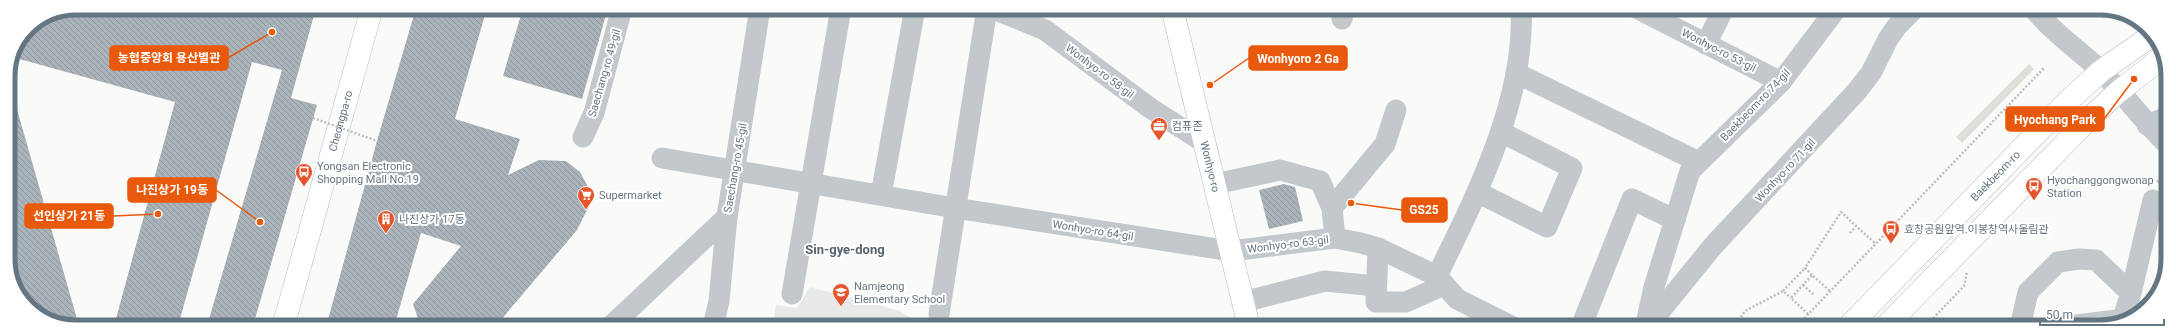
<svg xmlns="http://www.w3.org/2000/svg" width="2176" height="335" font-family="Roboto,'Noto Sans KR',sans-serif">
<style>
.built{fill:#e8e9e9}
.green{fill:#dadfd7}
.building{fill:url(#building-back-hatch)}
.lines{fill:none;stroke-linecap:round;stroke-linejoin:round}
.major-casing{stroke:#b5babe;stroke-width:23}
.path{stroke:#bbbfc2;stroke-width:2.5;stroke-dasharray:2 2;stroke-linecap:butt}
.minor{stroke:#c3c8cc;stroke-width:21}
.major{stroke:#fff;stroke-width:22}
.path-bridge{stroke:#bbbfc2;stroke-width:2.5;stroke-dasharray:2 2;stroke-linecap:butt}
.labels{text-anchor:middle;stroke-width:4;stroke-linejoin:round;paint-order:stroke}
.street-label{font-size:11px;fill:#657683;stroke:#fff}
.poi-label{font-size:11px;fill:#657683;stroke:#fff;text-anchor:start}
.quarter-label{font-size:13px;font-weight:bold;fill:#57646e;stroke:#fff}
.rim{fill:none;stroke:#657683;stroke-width:5}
.leader{fill:none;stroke:#e8590c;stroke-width:1.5}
.callout-dot{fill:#e8590c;stroke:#fff;stroke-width:1.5}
.callout{fill:#e8590c;stroke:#e8590c;stroke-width:1.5}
.callout-label{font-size:12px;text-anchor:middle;font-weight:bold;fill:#fff}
</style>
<defs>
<pattern id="building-back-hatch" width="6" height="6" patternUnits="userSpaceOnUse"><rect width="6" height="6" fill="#aab3b9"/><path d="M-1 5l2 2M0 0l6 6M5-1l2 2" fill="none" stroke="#8e969c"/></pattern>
</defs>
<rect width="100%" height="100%" fill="#fafaf8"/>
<!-- built -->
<polygon class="built" points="810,287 897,310 927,327 773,327 776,305 797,308"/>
<!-- green -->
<polygon class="green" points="2029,64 2034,69 1962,143 1956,137"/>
<!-- building -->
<g class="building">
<polygon points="76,8 316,8 291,98 317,105 253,326 207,326 282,70 252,62 178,326 114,326 175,102 12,57 13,50 28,28 50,13"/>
<polygon points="416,8 487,8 455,119 520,139 508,175 539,160 566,161 580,172 587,185 589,206 577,230 495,327 421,327 413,304 461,246 421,233 394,327 326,327 377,141"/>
<polygon points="523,8 608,8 582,99 503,76"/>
<polygon points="8,92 12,92 79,326 67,326 31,310 10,276"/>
<polygon points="1284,184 1295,187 1303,221 1269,229 1259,190"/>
</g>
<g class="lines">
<defs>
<g id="major">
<path id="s1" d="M1172 8 1249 327"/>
<path id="s2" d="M283 327 372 8"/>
<path id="s3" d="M1848 327 2069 100 2101 71 2151 36"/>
<polyline points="1885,327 2090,118 2118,92 2163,57"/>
</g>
</defs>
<!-- major casing -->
<use href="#major" class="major-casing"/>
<!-- path -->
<g class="path">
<polyline points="2157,182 2163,175"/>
<polyline points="1850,233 1856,226 1876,244"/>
<polyline points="1812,275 1805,268 1841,212 1856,226"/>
<polyline points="1803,285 1814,295"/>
<polyline points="1783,291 1805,268"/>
<polyline points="1808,314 1791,298 1812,275 1831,292"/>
<polyline points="1734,327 1745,311 1783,291 1791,298"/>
<polyline points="1796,327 2045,67"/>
<polyline points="1925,327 1964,286 1967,272"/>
</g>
<!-- minor -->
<g class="minor">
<polyline points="991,8 1045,30 1150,108 1205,143"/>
<polyline points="1636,8 1781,82"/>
<path d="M2034 9C2053 33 2079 50 2101 71 2124 94 2143 121 2167 144"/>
<polyline points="1342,19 1344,8"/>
<polyline points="1706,44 1724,8"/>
<polyline points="1516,73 1699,162"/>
<polyline points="2147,125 2167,117"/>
<polyline points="583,137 594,113 622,8"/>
<polyline points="662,158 955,208 1231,251 1335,238 1361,243 1378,248 1437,276 1457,299 1513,327"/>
<polyline points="1215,184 1280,170 1320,181 1332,208 1335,238"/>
<polyline points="1477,192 1547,227 1572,168 1501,132"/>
<polyline points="881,195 915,8"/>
<polyline points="1332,208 1385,144 1396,110"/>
<polyline points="1378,248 1376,302 1406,302 1444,285"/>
<path d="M1437 276C1476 196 1526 99 1521 8"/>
<polyline points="792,294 841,8"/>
<polyline points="1243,302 1325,281 1376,286"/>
<polyline points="939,314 987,8"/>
<polyline points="2123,318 2131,293 2153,200"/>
<polyline points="1646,324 1654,287 1690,171 1781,82 1837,8"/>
<polyline points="610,327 727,217 760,8"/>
<polyline points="713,327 719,301 727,217"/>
<polyline points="1581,327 1632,199 1675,220"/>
<polyline points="1647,327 1713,246 1857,91 1871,73 1888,39 1897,26 1914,9"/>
<polyline points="2020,327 2028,292 2058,262 2079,259 2096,260 2131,293"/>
<polyline points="2060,327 2117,320"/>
</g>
<!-- major -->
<use href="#major" class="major"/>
<!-- path-bridge -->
<polyline class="path-bridge" points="313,118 377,141"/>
</g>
<!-- icons -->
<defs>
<symbol id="office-pin" viewBox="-11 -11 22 30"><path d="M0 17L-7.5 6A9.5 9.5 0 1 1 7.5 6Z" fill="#e4572e" stroke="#fff"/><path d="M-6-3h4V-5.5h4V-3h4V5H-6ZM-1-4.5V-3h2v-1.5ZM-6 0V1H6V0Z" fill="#fff"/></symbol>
<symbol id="bus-pin" viewBox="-11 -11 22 30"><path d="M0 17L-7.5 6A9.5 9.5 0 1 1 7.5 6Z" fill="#e4572e" stroke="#fff"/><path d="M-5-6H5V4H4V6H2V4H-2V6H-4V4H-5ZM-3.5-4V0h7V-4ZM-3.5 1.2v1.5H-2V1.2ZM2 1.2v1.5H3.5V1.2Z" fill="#fff"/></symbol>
<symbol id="supermarket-pin" viewBox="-11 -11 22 30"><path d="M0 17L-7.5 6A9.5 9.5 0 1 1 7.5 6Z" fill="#e4572e" stroke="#fff"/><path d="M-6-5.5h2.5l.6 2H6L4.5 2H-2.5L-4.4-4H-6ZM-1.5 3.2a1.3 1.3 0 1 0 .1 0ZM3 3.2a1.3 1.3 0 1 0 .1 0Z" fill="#fff"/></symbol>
<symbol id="building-pin" viewBox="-11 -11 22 30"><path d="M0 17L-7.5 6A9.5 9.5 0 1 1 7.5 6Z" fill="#e4572e" stroke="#fff"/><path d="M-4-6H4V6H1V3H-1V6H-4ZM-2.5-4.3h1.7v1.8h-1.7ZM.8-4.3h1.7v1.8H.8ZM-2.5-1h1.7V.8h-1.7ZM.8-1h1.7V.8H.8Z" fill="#fff"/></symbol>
<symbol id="school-pin" viewBox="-11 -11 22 30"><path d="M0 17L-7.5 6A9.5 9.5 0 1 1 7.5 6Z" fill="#e4572e" stroke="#fff"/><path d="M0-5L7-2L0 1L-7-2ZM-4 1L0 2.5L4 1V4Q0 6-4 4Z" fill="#fff"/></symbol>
</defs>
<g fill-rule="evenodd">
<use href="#office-pin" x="1149" y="116" width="20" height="27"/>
<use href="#bus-pin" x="294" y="162" width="20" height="27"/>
<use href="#bus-pin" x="2024" y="176" width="20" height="27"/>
<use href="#supermarket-pin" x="576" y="185" width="20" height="27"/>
<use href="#building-pin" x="376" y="209" width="20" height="27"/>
<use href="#bus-pin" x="1881" y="219" width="20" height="27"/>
<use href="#school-pin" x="831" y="282" width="20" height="27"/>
</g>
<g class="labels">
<!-- street labels -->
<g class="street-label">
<text transform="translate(1719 50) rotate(27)" y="4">Wonhyo-ro 53-gil</text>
<text transform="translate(1100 71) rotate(37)" y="4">Wonhyo-ro 58-gil</text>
<text transform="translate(604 73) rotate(-74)" y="4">Saechang-ro 49-gil</text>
<text transform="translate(1755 105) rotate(-46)" y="4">Baekbeom-ro 74-gil</text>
<text dy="4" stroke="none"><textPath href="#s2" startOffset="214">Cheongpa-ro</textPath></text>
<text dy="4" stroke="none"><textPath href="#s1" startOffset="163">Wonhyo-ro</textPath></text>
<text transform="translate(735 168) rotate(-80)" y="4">Saechang-ro 45-gil</text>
<text transform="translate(1785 170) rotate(-47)" y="4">Wonhyo-ro 71-gil</text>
<text dy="4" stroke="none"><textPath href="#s3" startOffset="211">Baekbeom-ro</textPath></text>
<text transform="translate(1093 230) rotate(9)" y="4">Wonhyo-ro 64-gil</text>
<text transform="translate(1288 244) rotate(-7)" y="4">Wonhyo-ro 63-gil</text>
</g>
<!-- poi labels -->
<g class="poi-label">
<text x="1172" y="130">컴퓨존</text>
<text x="317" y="170">Yongsan Electronic<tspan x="317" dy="13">Shopping Mall No.19</tspan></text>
<text x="2047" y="184">Hyochanggongwonap<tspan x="2047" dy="13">Station</tspan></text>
<text x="599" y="199">Supermarket</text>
<text x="399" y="223">나진상가 17동</text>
<text x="1904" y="233">효창공원앞역.이봉창역사울림관</text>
<text x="854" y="290">Namjeong<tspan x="854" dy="13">Elementary School</tspan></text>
</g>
<!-- quarter labels -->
<g class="quarter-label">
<text x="845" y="254">Sin-gye-dong</text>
</g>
</g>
<!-- crop -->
<path d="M0 0H2176V335H0ZM76 15H2100A61 61 0 0 1 2161 76V259A61 61 0 0 1 2100 320H76A61 61 0 0 1 15 259V76A61 61 0 0 1 76 15Z" fill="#fff" fill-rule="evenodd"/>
<path class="rim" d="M76 15H2100A61 61 0 0 1 2161 76V259A61 61 0 0 1 2100 320H76A61 61 0 0 1 15 259V76A61 61 0 0 1 76 15Z"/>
<!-- callouts -->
<path class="leader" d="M272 32L228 58M1210 85L1249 58M2134 79L2104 119M260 222L216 190M1351 203L1402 210M158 214L113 216"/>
<g class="callout-dot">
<circle cx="272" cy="32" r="4"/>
<circle cx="1210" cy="85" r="4"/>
<circle cx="2134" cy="79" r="4"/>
<circle cx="260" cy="222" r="4"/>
<circle cx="1351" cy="203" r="4"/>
<circle cx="158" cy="214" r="4"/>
</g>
<g class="callout">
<rect x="110" y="46" width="118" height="24" rx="4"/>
<rect x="1249" y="46" width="98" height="24" rx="4"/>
<rect x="2006" y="107" width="98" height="24" rx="4"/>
<rect x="128" y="178" width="88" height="24" rx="4"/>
<rect x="1402" y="198" width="45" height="24" rx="4"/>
<rect x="25" y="204" width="88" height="24" rx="4"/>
</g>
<g class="callout-label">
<text x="169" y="62">농협중앙회 용산별관</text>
<text x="1298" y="63">Wonhyoro 2 Ga</text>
<text x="2055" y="124">Hyochang Park</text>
<text x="172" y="194">나진상가 19동</text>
<text x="1424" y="214">GS25</text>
<text x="69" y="220">선인상가 21동</text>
</g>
<!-- scale -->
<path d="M2040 319v6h124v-6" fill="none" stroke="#657683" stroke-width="2"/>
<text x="2046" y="319" font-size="12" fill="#657683" stroke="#ffffff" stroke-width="3" paint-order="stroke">50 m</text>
</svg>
